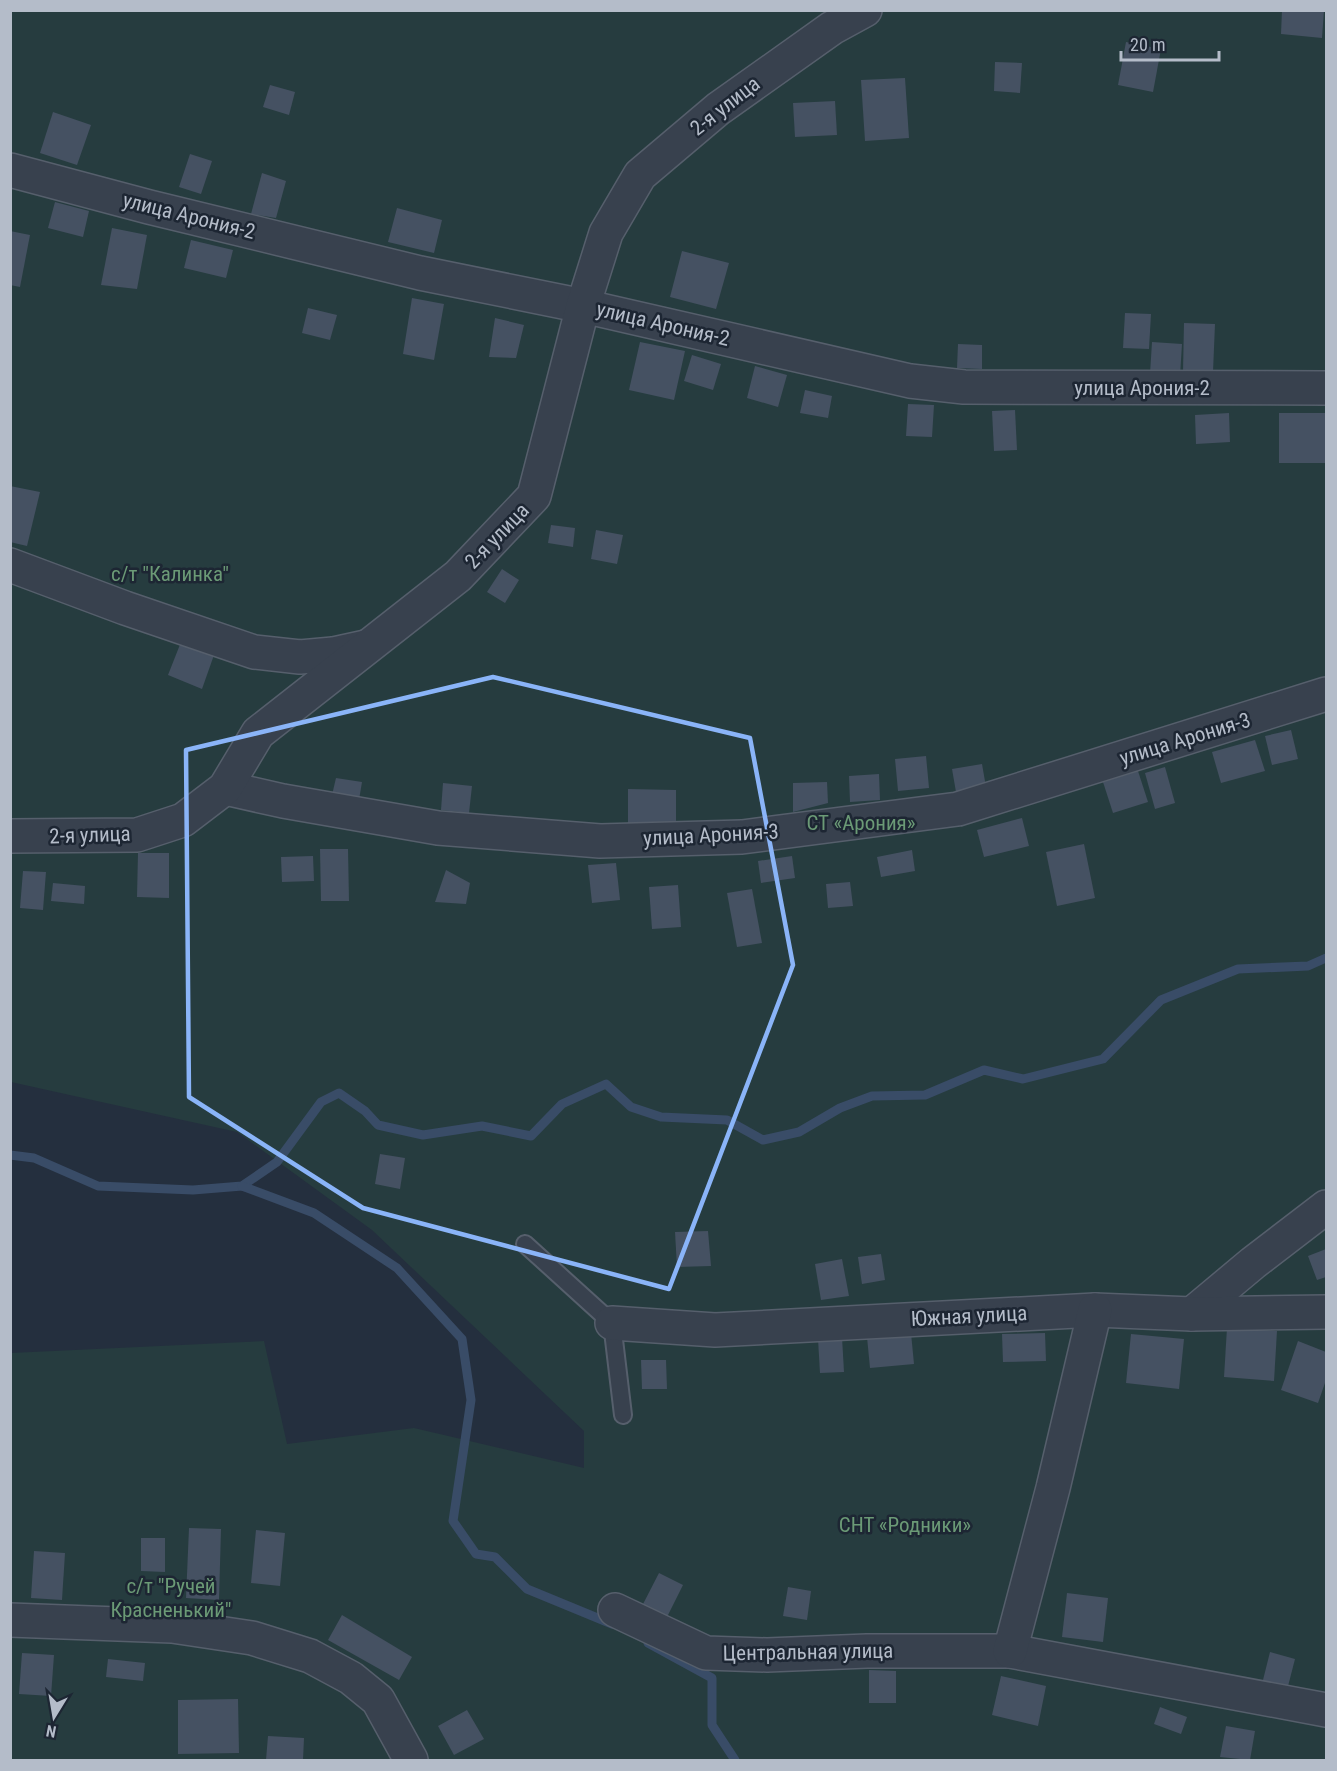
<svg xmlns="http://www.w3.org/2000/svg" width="1337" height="1771" font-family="'Roboto Condensed',sans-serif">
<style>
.green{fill:#263c3f}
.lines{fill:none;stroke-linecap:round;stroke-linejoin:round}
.stream{stroke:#394c67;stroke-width:9}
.building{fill:#455162}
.service-casing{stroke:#565f6c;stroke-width:20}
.minor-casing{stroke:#565f6c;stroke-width:36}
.service{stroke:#38414e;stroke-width:16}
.minor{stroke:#38414e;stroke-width:33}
.marked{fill:none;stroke:#8ab4f8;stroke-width:4.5;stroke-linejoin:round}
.labels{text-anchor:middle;stroke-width:5;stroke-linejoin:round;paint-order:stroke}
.street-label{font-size:21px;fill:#b4bcc9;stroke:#1d2633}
.park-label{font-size:21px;fill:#6b9a76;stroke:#1d2633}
</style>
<rect width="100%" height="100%" fill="#242f3e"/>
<!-- green -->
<polygon class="green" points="11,11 1326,11 1326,1760 11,1760 11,1353 264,1341 287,1444 414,1428 584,1468 584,1431 372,1230 237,1132 11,1082"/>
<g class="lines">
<!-- stream -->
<g class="stream">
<polyline points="10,1155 34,1158 98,1186 193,1190 242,1186 277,1162 321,1102 339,1093 365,1111 378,1125 423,1135 482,1126 531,1136 562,1104 606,1084 631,1107 661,1117 727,1120 763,1140 799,1132 840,1108 872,1096 925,1095 984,1070 1023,1079 1103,1059 1161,1000 1238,969 1308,966 1326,958"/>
<polyline points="242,1186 314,1213 397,1268 462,1339 471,1400 453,1521 476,1554 495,1557 527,1589 612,1624"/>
<polyline points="648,1643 712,1678 712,1725 735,1760"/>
</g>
</g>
<!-- building -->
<g class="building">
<polygon points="1282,10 1324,10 1322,38 1281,34"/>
<polygon points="1126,42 1161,49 1153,92 1118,85"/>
<polygon points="995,62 1022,63 1020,93 994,91"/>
<polygon points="905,78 909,138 865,141 861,80"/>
<polygon points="270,85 295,92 289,115 263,107"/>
<polygon points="835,101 837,135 795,137 793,103"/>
<polygon points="53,112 91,125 77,165 40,153"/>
<polygon points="190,154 212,161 201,194 179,187"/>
<polygon points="262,173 286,181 276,218 251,214"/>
<polygon points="55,202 89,211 83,237 48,228"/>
<polygon points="397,208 442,220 434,253 388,242"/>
<polygon points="112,228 147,235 137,289 101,285"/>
<polygon points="10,231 30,235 20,287 10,285"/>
<polygon points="191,240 233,250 226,278 184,268"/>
<polygon points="682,251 729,263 716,309 670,297"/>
<polygon points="412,298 444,304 434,360 403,354"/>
<polygon points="308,308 337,315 330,340 302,333"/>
<polygon points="1125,313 1151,314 1149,349 1123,348"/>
<polygon points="495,318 524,325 516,358 489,357"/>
<polygon points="1184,323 1215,324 1213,372 1183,372"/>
<polygon points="640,342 685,351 674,400 629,390"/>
<polygon points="1152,342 1182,344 1180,376 1150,374"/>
<polygon points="958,344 982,345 982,369 957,368"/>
<polygon points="692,355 721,364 713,390 684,381"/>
<polygon points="755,366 787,375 778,407 747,398"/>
<polygon points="805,390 832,396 828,418 800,413"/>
<polygon points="908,404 934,405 932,437 906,436"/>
<polygon points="1015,410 1017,450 994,451 992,411"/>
<polygon points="1229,413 1230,442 1196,444 1195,415"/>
<rect x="1279" y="413" width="46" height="50"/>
<polygon points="10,486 40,492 27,546 10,542"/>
<polygon points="551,525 575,528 573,547 548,543"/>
<polygon points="596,530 623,535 617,564 591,559"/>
<polygon points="502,569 519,580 505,603 487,592"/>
<polygon points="181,642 214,655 202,689 168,675"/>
<polygon points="1291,730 1298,759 1272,765 1265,736"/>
<polygon points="1255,740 1265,771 1221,783 1212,752"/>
<polygon points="926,756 929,788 898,791 895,759"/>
<polygon points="982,764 986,787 956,792 952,769"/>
<polygon points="1165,767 1175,803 1155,809 1145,773"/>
<polygon points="1138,771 1148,802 1113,813 1103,782"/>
<polygon points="879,774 880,800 850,802 849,776"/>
<polygon points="336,778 362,782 359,800 332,795"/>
<polygon points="827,782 828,803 793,812 793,783"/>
<polygon points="443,783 472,786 469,813 441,810"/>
<polygon points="628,789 676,790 676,824 628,824"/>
<polygon points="1022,818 1029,846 984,857 977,830"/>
<polygon points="1084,844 1095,898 1057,906 1046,852"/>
<polygon points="320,849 348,849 349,901 321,901"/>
<polygon points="912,850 915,871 881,877 877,857"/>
<polygon points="138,853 169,853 169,898 137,897"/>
<polygon points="313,856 314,881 282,882 281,857"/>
<polygon points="792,856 795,878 761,883 758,861"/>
<polygon points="616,863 620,900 592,903 588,865"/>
<polygon points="446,870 470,883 466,904 435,902"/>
<polygon points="23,871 46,872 43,910 20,908"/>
<polygon points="850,882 853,906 828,908 826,884"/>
<polygon points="53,883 85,886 84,904 51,901"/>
<polygon points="678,885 681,927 652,929 649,887"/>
<polygon points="752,889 762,943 737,947 727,893"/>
<polygon points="380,1154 405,1158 400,1189 375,1184"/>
<polygon points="708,1231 711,1266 677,1267 675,1232"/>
<polygon points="1326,1249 1326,1277 1317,1280 1308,1256"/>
<polygon points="881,1254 885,1280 862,1284 858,1257"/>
<polygon points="842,1259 849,1296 821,1300 815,1264"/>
<polygon points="1227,1328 1277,1331 1274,1381 1224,1377"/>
<polygon points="911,1333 914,1364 870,1368 867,1337"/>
<polygon points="1045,1333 1046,1361 1003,1362 1002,1334"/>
<polygon points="1131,1334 1184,1339 1179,1389 1126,1383"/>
<polygon points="842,1337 844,1372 820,1373 818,1339"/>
<polygon points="1298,1341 1326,1352 1326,1380 1318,1403 1281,1390"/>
<polygon points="641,1360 666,1360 667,1389 642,1389"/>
<polygon points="189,1528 221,1529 219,1600 186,1598"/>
<polygon points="256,1530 285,1533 280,1586 251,1583"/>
<polygon points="141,1538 165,1538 165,1572 141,1571"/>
<polygon points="34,1551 65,1553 62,1600 31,1598"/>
<polygon points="659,1573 683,1585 665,1621 641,1608"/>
<polygon points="788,1587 811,1591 807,1620 783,1616"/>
<polygon points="1067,1593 1108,1598 1103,1642 1062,1637"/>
<polygon points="342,1615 412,1657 399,1680 328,1640"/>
<polygon points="1270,1652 1295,1659 1286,1694 1261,1688"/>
<polygon points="22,1653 54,1655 51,1696 19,1694"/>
<polygon points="108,1659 145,1663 143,1681 106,1677"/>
<polygon points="869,1670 896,1671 896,1703 869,1703"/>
<polygon points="1001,1676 1046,1686 1038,1726 992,1715"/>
<polygon points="238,1699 239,1753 178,1754 178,1700"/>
<polygon points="1160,1707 1187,1717 1181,1734 1154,1724"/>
<polygon points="467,1710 484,1739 454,1755 438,1726"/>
<polygon points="1226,1726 1255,1731 1250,1760 1220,1757"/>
<polygon points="268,1736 304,1738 303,1760 266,1760"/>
</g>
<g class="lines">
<defs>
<polyline id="service" points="525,1244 612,1323 623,1415"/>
<g id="minor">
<polyline points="10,170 149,207 420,273 583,306 910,381 964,387 1326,388"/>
<polyline points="10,565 125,608 254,652 300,657 333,654 365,647"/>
<polyline points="225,788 283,801 438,828 600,841 742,837 958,809 1326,694"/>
<polyline points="10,836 137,835 183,820 225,788 258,733 458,576 534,496 583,306 606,233 640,175 718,109 832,28 865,10"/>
<polyline points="1192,1314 1253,1263 1326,1207"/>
<polyline points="612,1323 715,1330 1095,1310 1192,1314 1326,1312"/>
<polyline points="615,1610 706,1653 767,1655 867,1651 1010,1651 1326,1710"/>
<polyline points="10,1620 172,1626 252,1638 310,1656 351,1678 378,1700 411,1760"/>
<polyline points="1010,1651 1053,1488 1095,1310"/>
</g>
</defs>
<!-- service casing -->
<use href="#service" class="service-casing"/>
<!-- minor casing -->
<use href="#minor" class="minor-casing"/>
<!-- service -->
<use href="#service" class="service"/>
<!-- minor -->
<use href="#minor" class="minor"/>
</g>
<!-- marked area -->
<path class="marked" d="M493 677 750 738 793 965 669 1289 363 1208 189 1097 186 750Z"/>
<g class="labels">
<!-- street labels -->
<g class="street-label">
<text transform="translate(725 106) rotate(-38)" y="7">2-я улица</text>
<text transform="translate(189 216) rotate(14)" y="7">улица Арония-2</text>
<text transform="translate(663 324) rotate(13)" y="7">улица Арония-2</text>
<text x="1142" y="395">улица Арония-2</text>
<text transform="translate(497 536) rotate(-46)" y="7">2-я улица</text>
<text transform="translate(1185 739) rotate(-17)" y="7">улица Арония-3</text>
<text transform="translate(90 835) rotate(-2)" y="7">2-я улица</text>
<text transform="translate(711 835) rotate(-3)" y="7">улица Арония-3</text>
<text transform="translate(969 1316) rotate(-3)" y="7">Южная улица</text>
<text transform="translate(808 1652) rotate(-1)" y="7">Центральная улица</text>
</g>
<!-- park labels -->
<g class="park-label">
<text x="170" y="581">с/т "Калинка"</text>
<text x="861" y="830">СТ «Арония»</text>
<text x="905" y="1532">СНТ «Родники»</text>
<text x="171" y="1593">с/т "Ручей<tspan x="171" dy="24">Красненький"</tspan></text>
</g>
</g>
<!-- border -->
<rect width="1337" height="1771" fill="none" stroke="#b4bcc9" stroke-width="24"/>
<!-- north arrow -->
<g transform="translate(54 1717) rotate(191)" stroke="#1d2633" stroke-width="4.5" paint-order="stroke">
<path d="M0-4.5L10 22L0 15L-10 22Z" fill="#b4bcc9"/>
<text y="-9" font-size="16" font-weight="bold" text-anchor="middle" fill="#b4bcc9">N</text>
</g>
<!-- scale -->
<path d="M1121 51v9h98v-9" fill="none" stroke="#b4bcc9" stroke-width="3"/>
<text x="1130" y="51" font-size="18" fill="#b4bcc9" stroke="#1d2633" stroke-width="4.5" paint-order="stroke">20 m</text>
</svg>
